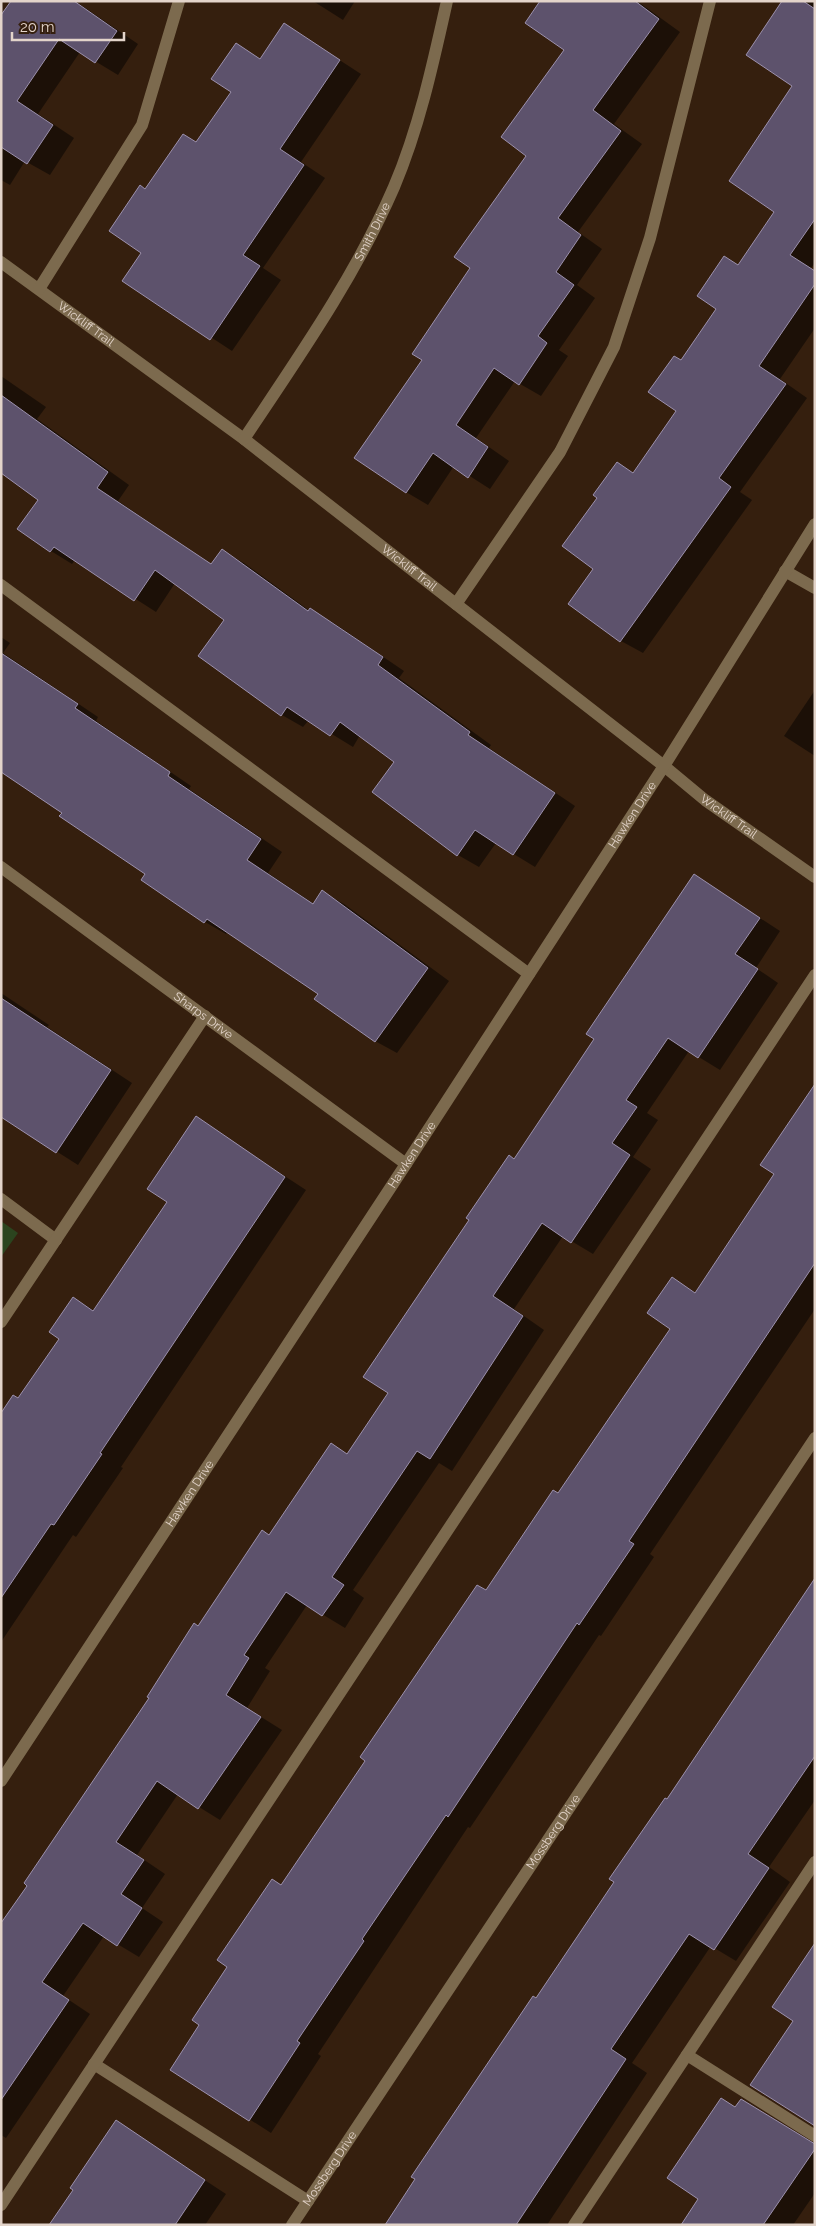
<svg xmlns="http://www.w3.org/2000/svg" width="816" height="2226" font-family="Raleway,sans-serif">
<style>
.green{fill:#2b441e}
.shadow{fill:#0007}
.building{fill:#5d526c;stroke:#9c91ad}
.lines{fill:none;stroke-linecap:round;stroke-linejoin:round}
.minor{stroke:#7c6a4e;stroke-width:12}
.labels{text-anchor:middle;stroke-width:4.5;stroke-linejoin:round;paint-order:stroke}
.street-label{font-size:12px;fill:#e3d4ca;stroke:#351f0e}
</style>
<rect width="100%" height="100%" fill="#351f0e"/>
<!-- green -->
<polygon class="green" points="1,1221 18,1233 1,1257"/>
<!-- shadow -->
<g class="shadow">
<polygon points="12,1 75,1 138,44 118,75 80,52 38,114 74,138 50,175 25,161 10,185 1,180 1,18"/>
<polygon points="313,1 355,1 343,20"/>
<polygon points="542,1 637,1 680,32 614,124 642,144 578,232 602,249 577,285 595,298 559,350 568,356 541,396 515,381 476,438 509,461 490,489 454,466 428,505 406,492 423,360 528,155 565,50"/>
<polygon points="784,1 815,1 815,263 811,268 815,271 815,328 780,379 807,398 740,492 752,500 643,653 621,641 570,603 595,569 599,498 617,464 634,473 677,411 682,361 718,309 739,266 776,211 794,86"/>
<polygon points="284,24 361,74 301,162 325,178 263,268 281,280 232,351 124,280 143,252 145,190 197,143 233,92 236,44 261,59"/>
<polygon points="1,376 46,407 37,419 129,485 118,501 212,565 222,551 244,563 310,611 332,622 404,671 399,678 491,745 489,748 575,806 535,867 496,843 479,867 458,855 374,792 396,761 360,735 353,747 309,720 303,727 282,715 200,655 226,620 175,583 156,612 75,560 72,564 51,551 18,528 39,499 1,472"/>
<polygon points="1,637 10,643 3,653 98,717 96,721 191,786 189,789 282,852 268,873 314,904 322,892 344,904 449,981 397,1053 375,1041 319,994 228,932 226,934 205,922 146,873 63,812 1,770"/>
<polygon points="815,690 815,756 784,736"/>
<polygon points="695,876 780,931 756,968 778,983 720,1070 689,1051 647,1113 658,1120 633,1157 651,1169 593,1254 563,1236 514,1309 544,1330 452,1471 439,1463 353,1590 364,1598 345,1628 307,1605 265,1668 270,1671 247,1708 282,1730 220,1820 178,1794 137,1855 165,1874 142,1908 163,1922 139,1957 104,1936 63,1996 90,2014 6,2138 1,2135 1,1926 199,1627 270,1536 348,1455 389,1393 514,1160 596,1039"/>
<polygon points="1,993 49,1025 47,1027 132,1083 78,1165 1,1116"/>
<polygon points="815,1089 815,1309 650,1554 654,1557 601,1636 599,1635 470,1828 468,1827 318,2054 321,2056 271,2133 171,2069 201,2025 282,1886 486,1591 558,1494 672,1329 672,1279 696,1293 776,1174"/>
<polygon points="196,1118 306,1190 121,1467 123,1468 76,1537 73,1535 1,1642 1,1415 19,1399 61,1338 74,1298 95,1311 168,1202"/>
<polygon points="815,1580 815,1800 769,1867 790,1882 736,1961 711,1946 632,2063 647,2073 547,2225 386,2225"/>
<polygon points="116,2122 226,2194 205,2225 51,2225"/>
<polygon points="815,2145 815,2193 793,2225 682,2225 700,2198"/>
</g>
<!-- building -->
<g class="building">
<polygon points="11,1 74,1 117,31 95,63 59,39 17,101 53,125 27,164 1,147 1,15"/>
<polygon points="540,1 635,1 659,19 593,110 621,131 558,218 581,235 556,272 574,285 538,336 547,343 519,385 494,368 456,425 488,447 468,478 433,453 406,493 354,458 422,360 412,354 470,268 454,257 526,156 501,137 564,50 525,23"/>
<polygon points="782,1 803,1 815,9 815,219 790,255 815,271 815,284 759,366 786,384 719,478 731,487 620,642 568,604 593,569 562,546 597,498 593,495 617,462 633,473 676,411 648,392 674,356 681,360 716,309 697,296 724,256 738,265 774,212 729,181 792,86 746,55"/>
<polygon points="284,23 340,60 280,149 304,165 243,255 260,266 210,340 122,281 141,253 109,231 140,185 145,189 183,134 196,142 231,92 211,79 236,43 260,59"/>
<polygon points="1,395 108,472 97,488 211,564 222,549 308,611 310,608 383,657 378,665 470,732 468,735 555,793 513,855 475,830 457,856 372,792 394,762 340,722 330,736 287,707 281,716 198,656 224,620 155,570 134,601 54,547 50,552 17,529 38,500 1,473"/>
<polygon points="1,653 78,704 75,708 170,772 168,776 261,839 247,860 313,904 322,890 428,968 375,1042 314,999 318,994 207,919 204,923 141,880 145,874 59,816 62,813 1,772"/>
<polygon points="694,874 760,918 735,954 758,969 698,1058 668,1038 626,1100 637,1107 612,1143 630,1155 571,1243 542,1223 493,1296 523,1316 430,1459 417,1451 332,1577 344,1585 322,1616 286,1592 244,1655 249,1658 226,1695 261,1717 198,1809 157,1781 116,1842 144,1860 121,1894 142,1908 117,1946 83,1923 42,1982 69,2000 1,2100 1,1923 27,1886 24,1883 149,1698 147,1697 194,1623 198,1626 262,1530 269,1535 331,1443 347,1454 388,1393 363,1377 469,1220 466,1218 509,1155 514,1159 594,1039 586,1034"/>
<polygon points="1,998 111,1070 56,1153 1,1117"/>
<polygon points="815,1084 815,1263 629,1541 634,1544 579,1625 577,1623 448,1817 446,1815 362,1939 364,1941 297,2041 300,2043 249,2121 170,2070 199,2025 192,2020 227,1967 217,1960 272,1879 281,1885 365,1761 360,1757 477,1585 486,1590 553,1490 558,1493 670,1329 647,1313 672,1277 695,1293 774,1174 760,1165"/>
<polygon points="196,1116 285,1177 100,1453 102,1454 54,1525 51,1524 1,1598 1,1413 13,1395 18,1398 59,1339 49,1332 73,1297 93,1311 167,1202 147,1189"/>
<polygon points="815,1578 815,1756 748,1854 769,1868 714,1950 689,1934 611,2049 626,2059 516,2225 385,2225 415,2179 411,2177 533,1996 536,1998 614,1882 609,1879 665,1798 667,1799"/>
<polygon points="815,1943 815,2126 750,2085 793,2021 772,2007"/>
<polygon points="721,2098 735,2107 741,2099 815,2144 815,2149 763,2225 681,2225 698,2199 667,2178"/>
<polygon points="116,2120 205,2180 175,2225 49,2225 73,2190 70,2188"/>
</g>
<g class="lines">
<!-- minor -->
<g class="minor">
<path id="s1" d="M1 262 244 439 664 766 705 800 815 877"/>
<polyline points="39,289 142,125 179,1"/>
<path id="s2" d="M244 439C298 358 355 277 394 187 419 128 433 64 447 1"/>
<polyline points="785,571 815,588"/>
<polyline points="1,585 529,974"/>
<polyline points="456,604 560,452 614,347 650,238 710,1"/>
<path id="s3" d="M1 867 406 1164"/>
<polyline points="1,1199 56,1240"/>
<polyline points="1,1322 205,1016"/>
<path id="s4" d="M1 1781 406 1164 664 766 815 524"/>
<polyline points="687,2055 815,2136"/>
<polyline points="94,2064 308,2201"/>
<polyline points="1,2205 815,975"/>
<path id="s5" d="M292 2225 815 1438"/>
<polyline points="574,2225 815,1862"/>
</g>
</g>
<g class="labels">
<!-- street labels -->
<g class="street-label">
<text dy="4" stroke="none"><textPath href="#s2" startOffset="244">Smith Drive</textPath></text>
<text dy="4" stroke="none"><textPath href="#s1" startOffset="105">Wickliff Trail</textPath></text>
<text dy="4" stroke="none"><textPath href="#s1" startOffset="510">Wickliff Trail</textPath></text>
<text dy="4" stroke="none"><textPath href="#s4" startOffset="1154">Hawken Drive</textPath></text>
<text dy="4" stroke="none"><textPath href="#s1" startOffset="915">Wickliff Trail</textPath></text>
<text dy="4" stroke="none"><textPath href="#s3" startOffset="251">Sharps Drive</textPath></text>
<text dy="4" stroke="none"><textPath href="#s4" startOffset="749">Hawken Drive</textPath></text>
<text dy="4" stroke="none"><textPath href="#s4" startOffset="344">Hawken Drive</textPath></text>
<text dy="4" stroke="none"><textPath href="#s5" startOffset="472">Mossberg Drive</textPath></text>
<text dy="4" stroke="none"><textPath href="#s5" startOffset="68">Mossberg Drive</textPath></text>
</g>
</g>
<!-- border -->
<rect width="816" height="2226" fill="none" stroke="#e3d4ca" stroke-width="5"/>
<!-- scale -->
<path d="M12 32v8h112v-8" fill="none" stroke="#e3d4ca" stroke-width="2.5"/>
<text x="20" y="32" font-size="15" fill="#e3d4ca" stroke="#351f0e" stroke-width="4" paint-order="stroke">20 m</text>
</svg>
